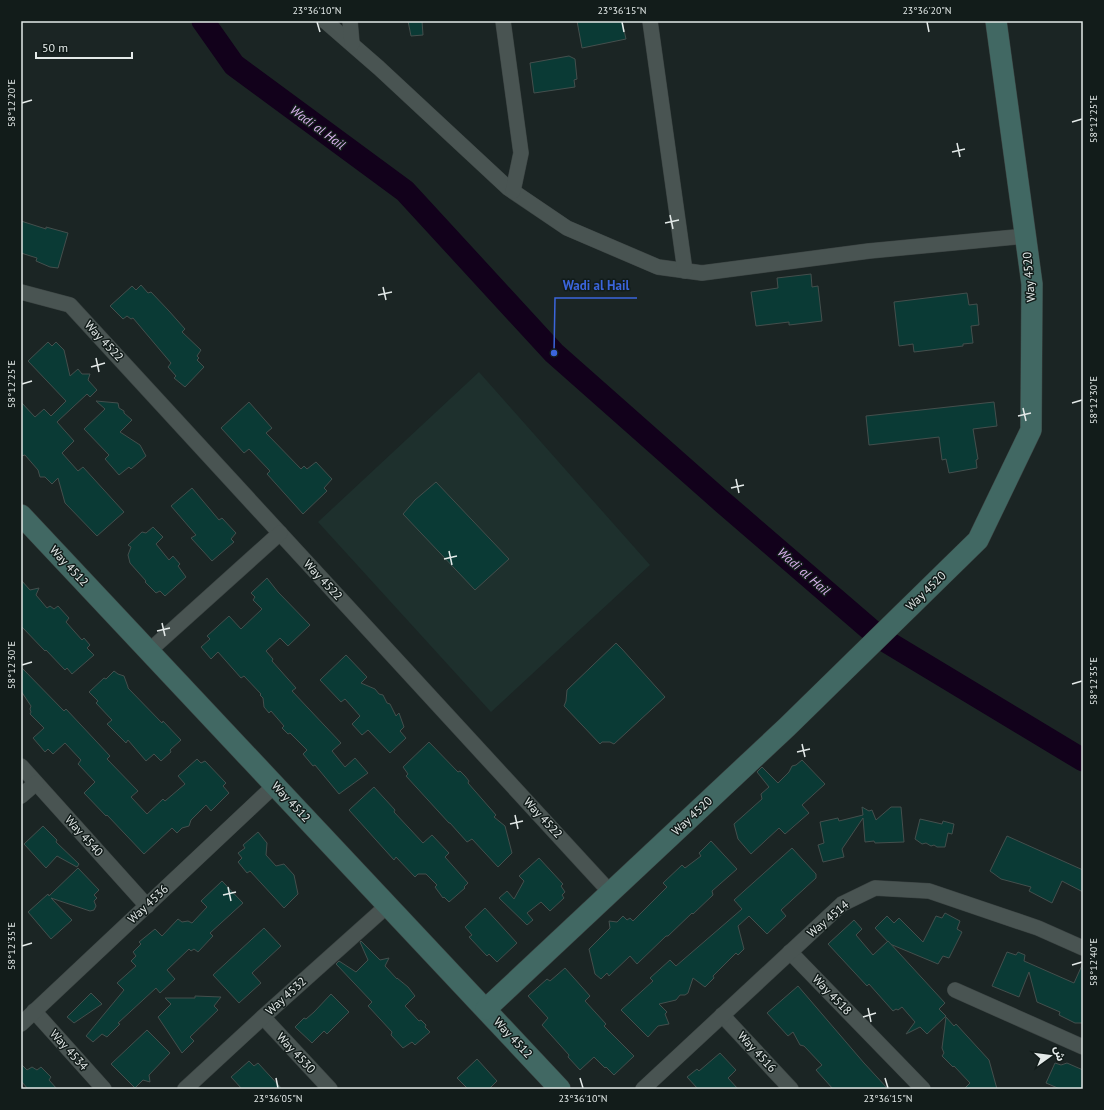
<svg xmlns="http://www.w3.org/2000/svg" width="1104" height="1110" font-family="'PT Sans','Noto Sans Arabic',sans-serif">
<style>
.built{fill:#1e302d}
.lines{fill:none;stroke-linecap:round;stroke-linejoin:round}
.river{stroke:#12011b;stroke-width:23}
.building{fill:#0a3a35;stroke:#444f4d}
.street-casing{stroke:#3b4342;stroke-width:16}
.secondary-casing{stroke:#3b4342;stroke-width:22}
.street{stroke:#495452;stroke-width:15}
.secondary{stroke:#416863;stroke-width:21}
.ticks{fill:none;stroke:#e4eae9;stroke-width:1.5}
.labels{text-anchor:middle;stroke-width:3;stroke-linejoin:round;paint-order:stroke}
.street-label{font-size:12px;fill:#e4eae9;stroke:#121c1a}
.water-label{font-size:13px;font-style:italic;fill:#d9b1ed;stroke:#121c1a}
.leader{fill:none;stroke:#3b65db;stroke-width:1.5}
.callout-dot{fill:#3b65db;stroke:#121c1a;stroke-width:1.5}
.callout-label{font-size:13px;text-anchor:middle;font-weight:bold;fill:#3b65db;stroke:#121c1a;stroke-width:3;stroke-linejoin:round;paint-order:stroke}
.neatline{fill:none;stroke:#e4eae9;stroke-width:1.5}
.ticks-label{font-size:10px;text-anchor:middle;fill:#e4eae9}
</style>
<rect width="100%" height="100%" fill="#1b2524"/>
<!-- built -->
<polygon class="built" points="479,372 650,565 491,712 318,522"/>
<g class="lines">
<!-- river -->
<polyline class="river" points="203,21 234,65 405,191 554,353 719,499 879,637 1083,760"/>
</g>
<!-- building -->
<g class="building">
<polygon points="408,21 422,21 423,35 411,36"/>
<polygon points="577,21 622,21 626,39 582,48"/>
<polygon points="569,56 575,59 577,79 574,80 575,87 534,93 530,63"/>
<polygon points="21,221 46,229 46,227 68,233 58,268 50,267 36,261 37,258 21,253"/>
<polygon points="811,274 812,287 818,286 822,321 789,325 789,322 756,326 751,292 778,288 777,278"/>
<polygon points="141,285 148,293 151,292 169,311 185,329 182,332 201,350 197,356 199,358 197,360 204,367 185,387 174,378 176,376 168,367 171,363 133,318 131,319 127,316 123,319 110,306 132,286 136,290"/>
<polygon points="967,293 969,305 977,304 979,325 971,326 973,343 963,344 963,346 914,352 913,344 899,346 894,302"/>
<polygon points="48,342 52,346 56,342 64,350 70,376 78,369 82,374 90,374 88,380 97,390 90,397 87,394 57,422 74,441 62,453 78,471 83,467 124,512 97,536 65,503 58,478 52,484 45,477 40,477 38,470 25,455 21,456 21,402 35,417 44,409 51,416 66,401 28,361"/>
<polygon points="96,401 118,403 119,408 124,411 124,413 132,420 120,432 140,445 146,456 131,469 129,467 119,475 105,459 109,455 84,429 105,409"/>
<polygon points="249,402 272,428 266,433 301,469 304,466 307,469 316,462 332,479 324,488 327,491 303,514 267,474 270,471 249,449 244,453 221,428"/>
<polygon points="994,402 997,426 973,429 978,459 976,460 977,468 949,473 946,459 942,460 939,437 869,445 866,416"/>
<polygon points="436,482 509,559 475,590 403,514 415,500"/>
<polygon points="192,488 219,520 222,518 236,533 231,539 234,542 212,561 191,538 196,535 171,506"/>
<polygon points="153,527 163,537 156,544 169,560 173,556 180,564 178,566 186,577 165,596 160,591 156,593 145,582 146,581 130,563 128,555 131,547 128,545 142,532 146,533"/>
<polygon points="267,578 278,592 310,625 288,646 280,638 266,651 273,659 272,661 296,688 292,691 341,743 332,751 345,767 355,758 368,773 339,794 315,765 313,766 303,754 307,750 290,733 288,734 282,728 284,726 271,711 269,713 264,707 263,698 260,695 261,694 244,676 241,678 218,652 211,659 201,647 210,639 207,636 229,616 241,629 262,609 253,600 255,597 251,593"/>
<polygon points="21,580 30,590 39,588 36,595 47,608 50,606 54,609 58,606 69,618 66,622 82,640 84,638 90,645 87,648 94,655 72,674 67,668 65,670 46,650 45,651 21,626"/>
<polygon points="616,643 622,649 665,697 614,744 610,742 602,742 600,744 564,706 566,701 567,690"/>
<polygon points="346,655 367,677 361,683 375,689 379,694 383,695 387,703 390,704 396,716 399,713 404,727 400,731 406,738 390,753 368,730 362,735 352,724 360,716 345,699 341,702 320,680"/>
<polygon points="21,667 64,711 66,709 110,756 107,759 138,791 131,797 147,814 163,799 165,801 185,784 178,776 197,759 201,763 205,761 226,783 223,786 229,793 211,811 206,805 191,820 189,826 182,828 177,833 172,828 144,854 107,815 106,816 84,793 95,782 78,764 81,760 65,743 53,754 48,749 45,752 33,738 44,728 30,714 31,712 30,709 31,706 21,691"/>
<polygon points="114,671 118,674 124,676 128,687 128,688 162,723 163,721 181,740 170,750 171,752 161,761 154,754 146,761 128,740 126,743 107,724 112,720 96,703 98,701 89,692 104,678 106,679"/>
<polygon points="429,742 458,772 460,771 465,776 469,781 468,783 496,815 494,817 505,826 512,853 498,867 472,839 467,842 450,823 449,823 406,776 408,774 403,767"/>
<polygon points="802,760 825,784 802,805 809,813 785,834 779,828 751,854 738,839 734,824 762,799 761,794 769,787 757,772 762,767 778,783 789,772 792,766 796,765"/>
<polygon points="374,787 395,810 394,812 423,843 432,835 449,853 445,857 468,883 464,887 465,888 449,902 444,897 443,898 435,887 437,885 426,874 418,874 415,877 396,857 394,860 349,810"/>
<polygon points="862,807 869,811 872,810 876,820 891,807 901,807 904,842 875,843 874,841 865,842 863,818 842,849 844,857 823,862 818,845 824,843 820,822 838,818 839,821 863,815"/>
<polygon points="920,819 942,824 943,821 954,824 952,834 948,833 945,847 937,847 934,845 931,846 926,843 922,844 915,839"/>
<polygon points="43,826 57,840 56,842 79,864 77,867 57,856 46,868 24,844"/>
<polygon points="258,832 267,843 266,855 276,866 284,864 294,875 298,894 284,908 250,871 247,873 238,862 242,858 238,853 245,848 243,845"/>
<polygon points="1007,836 1083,870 1083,892 1062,881 1052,903 1029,891 1031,887 1001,879 990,871"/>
<polygon points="711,841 737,869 712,891 713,895 693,914 692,913 668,936 666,936 637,964 630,956 609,976 607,973 601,979 595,974 589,949 610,928 609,921 617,922 623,916 627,920 630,918 633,921 667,887 663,883 682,865 685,868 701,856 699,853"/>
<polygon points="792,848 816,874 816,878 781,910 786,916 767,934 749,916 738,926 744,949 738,955 736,953 713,976 714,978 705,987 693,978 688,993 685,995 680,995 676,1000 659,1004 667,1012 665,1014 669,1024 658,1026 648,1037 621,1010 653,981 650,978 670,960 676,966 742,909 734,900"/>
<polygon points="539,858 563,884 561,886 565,892 562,895 564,898 550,911 541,902 527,913 533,920 527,925 499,898 507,891 514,899 524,881 519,876"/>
<polygon points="78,868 99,890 94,895 97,898 94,901 96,906 94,910 90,911 51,898 72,920 51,939 28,912 48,894 49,896"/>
<polygon points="222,881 243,903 210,933 213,936 198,952 194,949 191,951 189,949 167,970 175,979 160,993 156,988 118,1023 120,1024 107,1037 102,1034 93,1042 86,1036 124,990 117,983 136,966 131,961 136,956 133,952 141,944 139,942 155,929 162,936 178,919 182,922 188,921 192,923 207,907 201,901"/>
<polygon points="485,908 517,943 497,962 489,954 487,956 469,937 472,935 465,927"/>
<polygon points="945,913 960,921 957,929 962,932 949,958 943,956 938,964 890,944 875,928 887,916 894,923 899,918 923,942 936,916 942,918"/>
<polygon points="854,920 862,929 856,935 873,955 888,941 945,1003 939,1009 946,1016 927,1034 920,1027 906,1034 915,1022 902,1007 898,1010 896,1009 893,1011 869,984 867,986 828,944"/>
<polygon points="264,928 281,946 252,973 261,983 239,1003 213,975"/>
<polygon points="361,941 380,960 389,958 385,966 397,979 397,978 408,987 415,996 405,1006 419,1021 421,1020 426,1025 425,1027 430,1032 415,1045 412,1042 403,1048 391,1035 392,1032 368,1006 372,1002 336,964 339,961 356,972 368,960 360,942"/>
<polygon points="1007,952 1016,955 1018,952 1025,955 1024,961 1074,983 1083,963 1083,1023 1075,1023 1059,1015 1060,1012 1037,1002 1029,972 1019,997 992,986"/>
<polygon points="565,968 590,996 585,1001 606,1024 604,1026 634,1056 614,1075 606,1067 605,1068 594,1057 580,1070 568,1057 569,1055 542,1025 548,1018 528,996 547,979 550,981"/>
<polygon points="798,986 864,1063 888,1089 833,1089 816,1070 822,1065 804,1046 800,1045 793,1032 788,1036 767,1013"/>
<polygon points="91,993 102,1004 74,1023 67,1017"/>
<polygon points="331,994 349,1012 327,1034 324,1031 312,1043 295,1027 304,1018 306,1019 314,1012"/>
<polygon points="195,996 221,997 214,1006 218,1010 190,1037 194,1041 182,1053 158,1017 171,1004 165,998 195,998"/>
<polygon points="946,1017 954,1026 956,1024 989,1060 997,1089 964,1089 970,1083 954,1066 953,1067 942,1056 944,1053 942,1048"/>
<polygon points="147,1030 170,1053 149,1075 150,1082 143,1080 135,1088 111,1064"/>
<polygon points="720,1053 736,1070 728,1078 738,1089 698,1089 687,1077 697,1069 699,1071"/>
<polygon points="477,1059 497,1081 489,1089 468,1089 457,1078"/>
<polygon points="249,1061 254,1066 258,1063 282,1089 242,1089 231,1077"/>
<polygon points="1055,1063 1061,1065 1067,1063 1083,1070 1083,1089 1060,1089 1046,1083"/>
<polygon points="21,1064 27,1070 32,1067 37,1070 41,1067 51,1077 49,1080 57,1089 28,1089 21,1081"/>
</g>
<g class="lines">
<defs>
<g id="street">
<polyline points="325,21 379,68 508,188 567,228 658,267 702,273 869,251 1025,236"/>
<polyline points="350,21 352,44"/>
<polyline points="503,21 521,153 513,191"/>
<polyline points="650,21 685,271"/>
<polyline points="21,292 70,305 610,892"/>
<polyline points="149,651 280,533"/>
<polyline points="21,766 147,906"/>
<polyline points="21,796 36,783"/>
<polyline points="790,952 923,1089"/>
<polyline points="955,990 1083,1047"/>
<polyline points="34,1011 104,1089"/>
<polyline points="722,1015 791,1089"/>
<polyline points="263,1017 330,1089"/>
<polyline points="21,1024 275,785"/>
<polyline points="185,1089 263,1017 388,905"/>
<polyline points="643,1089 842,904 875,888 929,891 1038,928 1083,948"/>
</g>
<g id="secondary">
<polyline points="21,515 560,1089"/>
<polyline points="486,1009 787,727 978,540 1031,430 1032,284 996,21"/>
</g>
</defs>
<!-- street casing -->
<use href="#street" class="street-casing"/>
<!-- secondary casing -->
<use href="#secondary" class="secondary-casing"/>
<!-- street -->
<use href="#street" class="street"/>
<!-- secondary -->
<use href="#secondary" class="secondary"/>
</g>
<!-- ticks -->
<path class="ticks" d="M317 22 320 32M622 22 624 32M927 22 929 32M22 103 32 100M1072 122 1082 119M957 143 960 157M952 152 965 149M670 215 673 229M665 223 679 220M383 287 386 300M378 295 392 292M96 358 99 372M91 367 105 363M22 384 32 381M1072 403 1082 400M1023 408 1026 421M1018 416 1031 413M736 479 739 493M731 488 744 485M449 551 452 565M444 559 457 556M162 623 165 636M157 631 170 628M22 665 32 662M1072 684 1082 681M802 744 805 757M797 752 810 749M515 815 518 829M510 824 523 821M228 887 231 901M223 895 236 892M22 946 32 943M1072 965 1082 962M868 1008 871 1022M863 1017 876 1013M276 1078 278 1088M580 1078 583 1088M885 1078 888 1088"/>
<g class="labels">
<!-- street labels -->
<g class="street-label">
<text transform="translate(1029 277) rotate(-95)" y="4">Way 4520</text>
<text transform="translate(104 341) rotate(47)" y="4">Way 4522</text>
<text transform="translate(69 566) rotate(47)" y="4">Way 4512</text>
<text transform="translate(323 580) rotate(47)" y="4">Way 4522</text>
<text transform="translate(926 591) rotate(-44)" y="4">Way 4520</text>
<text transform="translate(291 802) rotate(47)" y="4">Way 4512</text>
<text transform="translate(692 816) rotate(-43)" y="4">Way 4520</text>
<text transform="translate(543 818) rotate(47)" y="4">Way 4522</text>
<text transform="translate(84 836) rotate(48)" y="4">Way 4540</text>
<text transform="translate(148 904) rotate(-43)" y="4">Way 4536</text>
<text transform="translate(828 919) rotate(-40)" y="4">Way 4514</text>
<text transform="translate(832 995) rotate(46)" y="4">Way 4518</text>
<text transform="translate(286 996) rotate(-42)" y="4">Way 4532</text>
<text transform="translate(513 1038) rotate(47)" y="4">Way 4512</text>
<text transform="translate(69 1050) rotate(48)" y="4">Way 4534</text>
<text transform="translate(757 1052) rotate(47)" y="4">Way 4516</text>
<text transform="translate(296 1053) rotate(47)" y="4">Way 4530</text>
</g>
<!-- water labels -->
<g class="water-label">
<text transform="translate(318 127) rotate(36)" y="5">Wadi al Hail</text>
<text transform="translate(804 571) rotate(41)" y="5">Wadi al Hail</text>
</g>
</g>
<!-- callouts -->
<path class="leader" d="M554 353L555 298H637"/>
<circle class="callout-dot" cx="554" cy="353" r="4"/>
<g class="callout-label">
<text x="596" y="290">Wadi al Hail</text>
</g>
<!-- border -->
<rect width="1104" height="1110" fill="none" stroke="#121c1a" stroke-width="44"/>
<!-- north arrow -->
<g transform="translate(1050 1056) rotate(76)" stroke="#121c1a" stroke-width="3" paint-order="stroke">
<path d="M0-3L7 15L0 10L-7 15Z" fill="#e4eae9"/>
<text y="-6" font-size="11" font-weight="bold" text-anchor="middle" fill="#e4eae9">ش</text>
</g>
<!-- scale -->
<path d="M36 52v6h96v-6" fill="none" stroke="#e4eae9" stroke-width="2"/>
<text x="42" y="52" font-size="12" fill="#e4eae9" stroke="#121c1a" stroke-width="3" paint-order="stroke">50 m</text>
<rect x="22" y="22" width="1060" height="1066" class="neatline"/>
<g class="ticks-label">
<text x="317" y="14">23°36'10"N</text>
<text x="622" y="14">23°36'15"N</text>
<text x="927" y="14">23°36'20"N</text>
<text transform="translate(11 103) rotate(-90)" y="4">58°12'20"E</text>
<text transform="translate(1093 119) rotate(-90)" y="4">58°12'25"E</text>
<text transform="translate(11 384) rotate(-90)" y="4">58°12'25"E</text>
<text transform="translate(1093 400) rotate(-90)" y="4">58°12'30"E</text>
<text transform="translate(11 665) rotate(-90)" y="4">58°12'30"E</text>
<text transform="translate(1093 681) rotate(-90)" y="4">58°12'35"E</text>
<text transform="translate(11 946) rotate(-90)" y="4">58°12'35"E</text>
<text transform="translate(1093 962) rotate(-90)" y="4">58°12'40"E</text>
<text x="278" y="1102">23°36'05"N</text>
<text x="583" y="1102">23°36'10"N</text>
<text x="888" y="1102">23°36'15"N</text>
</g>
</svg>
